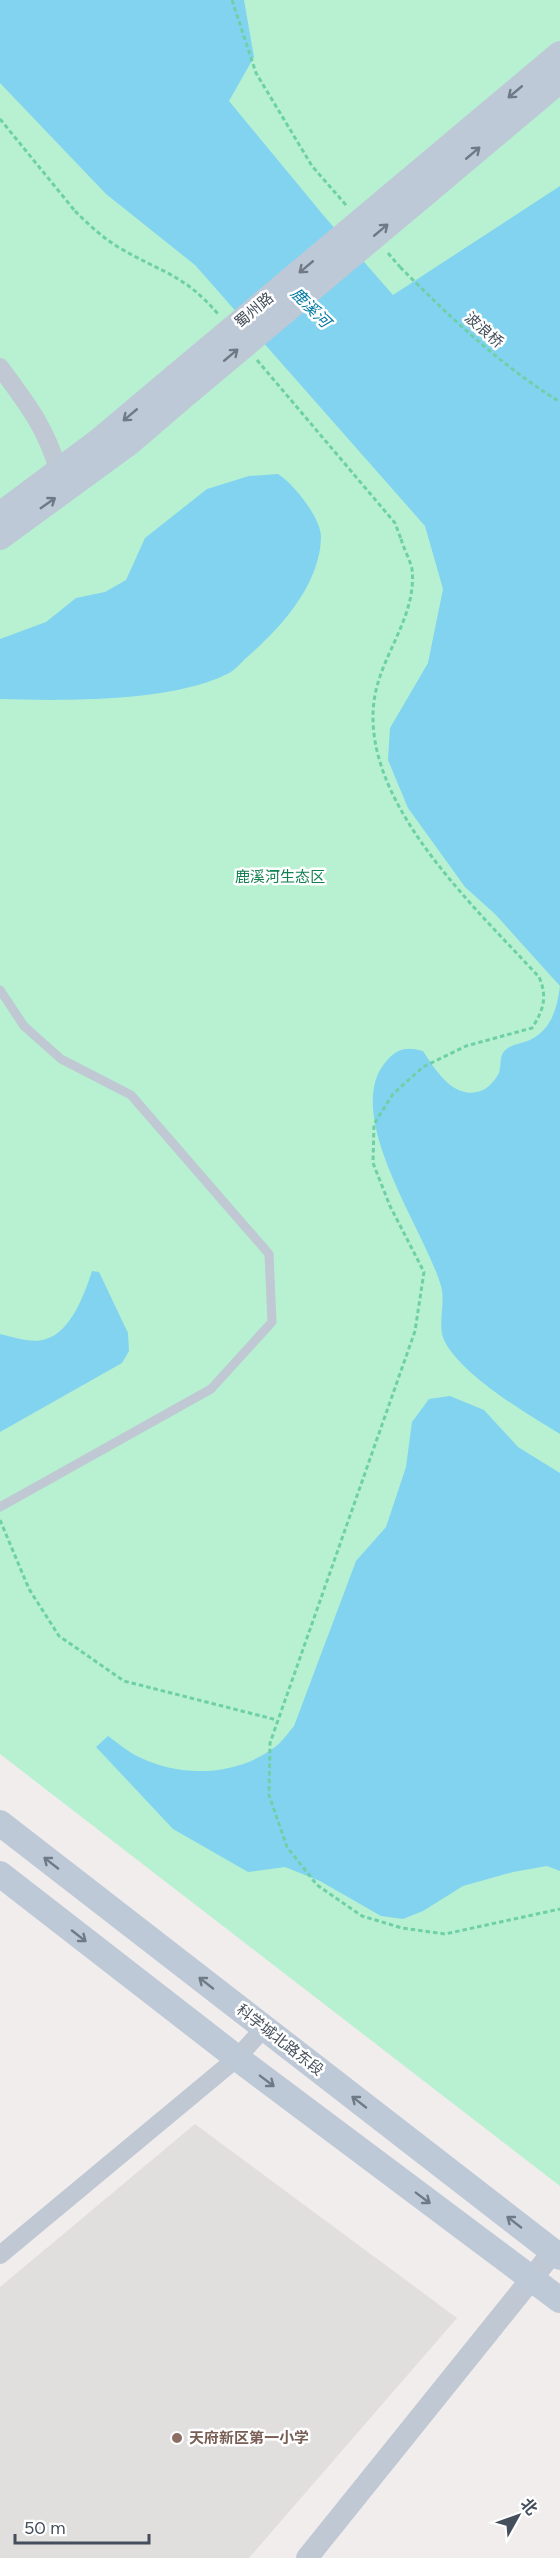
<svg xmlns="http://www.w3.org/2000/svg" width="560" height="2558" font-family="Figtree,'Noto Sans SC',sans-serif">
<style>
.education{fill:#e1dede}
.green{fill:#b7f1d1}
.water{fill:#82d3f0}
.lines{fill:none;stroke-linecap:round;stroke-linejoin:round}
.path{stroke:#6ed0a6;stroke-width:3;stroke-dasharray:4.5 3;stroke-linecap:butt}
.service{stroke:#bfc8d3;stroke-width:9}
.minor{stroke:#bfc8d3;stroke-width:18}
.tertiary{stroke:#bfc8d3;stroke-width:22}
.secondary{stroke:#bec9d7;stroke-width:26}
.path-bridge{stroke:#6ed0a6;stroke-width:3;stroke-dasharray:4.5 3;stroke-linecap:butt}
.secondary-bridge{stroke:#bec9d7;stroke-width:26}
.oneway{stroke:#6f7a86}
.education-dot{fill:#8d6e63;stroke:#fff;stroke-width:2}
.labels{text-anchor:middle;stroke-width:5;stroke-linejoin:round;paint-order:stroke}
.street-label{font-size:15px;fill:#444f5b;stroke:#fff}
.park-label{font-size:15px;fill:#11804f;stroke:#fff}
.education-label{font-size:15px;font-weight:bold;fill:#785e54;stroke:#fff;text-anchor:start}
.water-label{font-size:16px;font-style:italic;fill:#057aa6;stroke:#fff}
</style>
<rect width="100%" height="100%" fill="#f0edec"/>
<!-- education -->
<polygon class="education" points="195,2124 457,2318 249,2558 0,2558 0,2287"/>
<!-- green -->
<polygon class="green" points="0,0 560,0 560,2186 0,1754"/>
<!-- water -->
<g class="water">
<path d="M0 0H244L254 57 229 101 324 216 393 295 560 186V1434C527 1414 461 1375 444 1340 437 1325 446 1302 441 1286 426 1232 343 1118 384 1064 396 1049 404 1046 423 1051 436 1071 455 1102 483 1090 489 1087 496 1079 499 1073 502 1064 498 1054 508 1048 514 1044 523 1043 530 1040 552 1029 557 1008 560 986L495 914 465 887 408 808 388 760 390 728 428 663 443 589 425 526 195 265 106 194 0 83Z"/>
<path d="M278 474C294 484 321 518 321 537 320 585 280 629 246 658 240 664 233 672 225 675 169 702 62 701 0 699V639L46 622 76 598 105 592 126 580 145 538 207 489 249 476Z"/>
<path d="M92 1271 99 1272 128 1333 129 1351 122 1363 0 1432V1334C13 1337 33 1344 46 1339 71 1332 85 1293 92 1271Z"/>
<path d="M450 1396 484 1410 518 1447 560 1473V1871L547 1866 513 1872 463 1886 423 1911 403 1919 381 1916 320 1881 285 1867 248 1872 173 1829 96 1747 108 1736C118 1743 128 1752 139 1757 181 1778 237 1776 275 1747 282 1742 288 1733 294 1726L356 1561 386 1527 406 1467 412 1422 429 1399Z"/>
</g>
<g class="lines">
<!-- path -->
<g class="path">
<polyline points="232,0 256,73 312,166 346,205"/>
<polyline points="0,119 75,211"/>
<polyline points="388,253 400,267"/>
<path d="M401 539C404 549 410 560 412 569 417 615 383 652 375 695 356 799 476 908 539 977 548 997 543 1011 532 1028L466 1046 423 1067 393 1094 374 1124 373 1163 390 1206 424 1272 415 1331 270 1743 269 1795 287 1847 317 1885 362 1916 402 1928 445 1934 560 1909"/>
<polyline points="0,1520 29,1589 59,1636 124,1681 277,1720"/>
</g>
<!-- service -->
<polyline class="service" points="0,990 24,1026 61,1059 131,1095 269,1254 272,1322 211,1389 0,1507"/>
<!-- minor -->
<g class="minor">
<path d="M0 367C28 405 45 426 59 472"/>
<polyline points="0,2255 237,2058 264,2028"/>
</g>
<!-- tertiary -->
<polyline class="tertiary" points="307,2558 553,2252"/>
<!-- secondary -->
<g class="secondary">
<polyline points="416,175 560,54"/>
<polyline points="428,191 560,80"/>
<polyline points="0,515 99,441 175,377"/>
<polyline points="0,537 130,442 187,393"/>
<polyline points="0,1823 560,2257"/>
<polyline points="0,1874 237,2058 560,2300"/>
</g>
<!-- path-bridge -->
<g class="path-bridge">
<path d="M75 211C88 224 102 237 118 247 160 272 184 274 218 314"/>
<path d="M400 267C450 317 500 365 560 402"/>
<polyline points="257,360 395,523 401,539"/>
</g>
<!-- secondary-bridge -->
<g class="secondary-bridge">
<polyline points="175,377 416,175"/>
<polyline points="187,393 428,191"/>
</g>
</g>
<!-- one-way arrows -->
<defs><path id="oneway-shaft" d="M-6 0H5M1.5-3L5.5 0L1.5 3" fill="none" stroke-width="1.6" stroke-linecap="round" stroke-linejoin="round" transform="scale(1.5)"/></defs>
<g class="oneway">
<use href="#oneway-shaft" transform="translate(515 92) rotate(140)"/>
<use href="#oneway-shaft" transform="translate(473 153) rotate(-40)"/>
<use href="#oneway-shaft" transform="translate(381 230) rotate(-40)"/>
<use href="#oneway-shaft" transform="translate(306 267) rotate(140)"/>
<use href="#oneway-shaft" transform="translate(231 355) rotate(-40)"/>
<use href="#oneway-shaft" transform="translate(130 415) rotate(140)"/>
<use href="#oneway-shaft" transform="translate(48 503) rotate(-35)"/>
<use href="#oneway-shaft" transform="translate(51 1863) rotate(-142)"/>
<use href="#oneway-shaft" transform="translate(79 1936) rotate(38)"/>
<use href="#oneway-shaft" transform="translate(206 1983) rotate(-142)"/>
<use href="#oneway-shaft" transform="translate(267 2081) rotate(37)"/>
<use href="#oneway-shaft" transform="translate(359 2102) rotate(-142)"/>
<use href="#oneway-shaft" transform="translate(423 2198) rotate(37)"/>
<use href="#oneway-shaft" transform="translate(514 2222) rotate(-142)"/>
</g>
<!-- markers -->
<circle class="education-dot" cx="177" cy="2438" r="6"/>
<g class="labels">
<!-- street labels -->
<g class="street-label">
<text transform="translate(254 310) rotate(-40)" y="5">蜀州路</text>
<text transform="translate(484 330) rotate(41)" y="5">波浪桥</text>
<text transform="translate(280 2040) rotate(38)" y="5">科学城北路东段</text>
</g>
<!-- park labels -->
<g class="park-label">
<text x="280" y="882">鹿溪河生态区</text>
</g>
<!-- education labels -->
<g class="education-label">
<text x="189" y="2443">天府新区第一小学</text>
</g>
<!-- water labels -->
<g class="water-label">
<text transform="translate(311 307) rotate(45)" y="6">鹿溪河</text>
</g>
</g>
<!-- north arrow -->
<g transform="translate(518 2516) rotate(50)" stroke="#ffffff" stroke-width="4.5" paint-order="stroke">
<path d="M0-4.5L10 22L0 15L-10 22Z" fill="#444f5b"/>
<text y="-9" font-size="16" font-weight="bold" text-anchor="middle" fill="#444f5b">北</text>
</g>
<!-- scale -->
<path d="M15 2534v9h134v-9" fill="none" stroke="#444f5b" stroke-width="3"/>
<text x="24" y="2534" font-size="18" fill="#444f5b" stroke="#ffffff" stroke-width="4.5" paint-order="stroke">50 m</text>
</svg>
